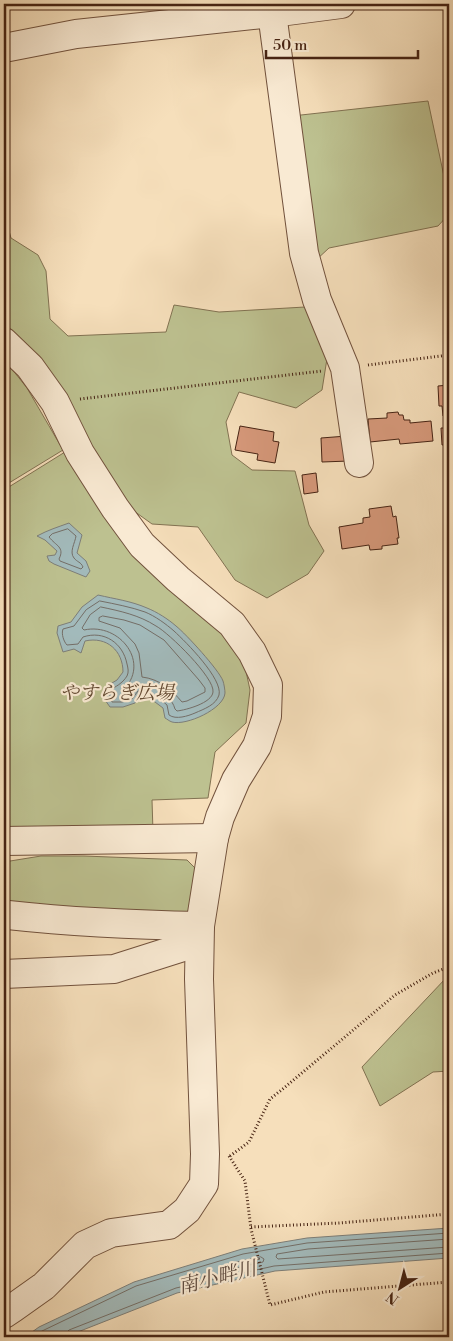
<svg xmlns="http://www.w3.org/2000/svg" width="453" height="1341" font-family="'Libre Bodoni','Noto Serif JP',serif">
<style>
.green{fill:#bdc190;stroke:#827252}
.water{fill:#a2babb;stroke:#7d7e78}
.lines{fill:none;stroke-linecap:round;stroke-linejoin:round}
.shore{stroke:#746e67;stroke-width:1}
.building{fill:#d6987a;stroke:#462313}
.minor-casing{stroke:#72523d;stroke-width:30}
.path{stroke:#462313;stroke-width:3;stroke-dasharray:1 2.5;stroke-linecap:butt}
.minor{stroke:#f9ead3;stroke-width:28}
.labels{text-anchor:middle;stroke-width:4.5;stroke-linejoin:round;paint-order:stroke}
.park-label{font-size:19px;font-style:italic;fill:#644a32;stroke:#f9ead3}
.water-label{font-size:20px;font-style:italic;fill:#5d493d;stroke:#f9ead3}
</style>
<rect width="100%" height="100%" fill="#f6dfbb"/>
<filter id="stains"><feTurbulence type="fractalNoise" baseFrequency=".004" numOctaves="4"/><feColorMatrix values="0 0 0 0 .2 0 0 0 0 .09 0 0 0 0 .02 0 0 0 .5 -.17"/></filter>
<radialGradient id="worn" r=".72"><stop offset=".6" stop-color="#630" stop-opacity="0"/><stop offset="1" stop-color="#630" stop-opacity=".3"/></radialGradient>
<!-- green -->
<g class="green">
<polygon points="428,101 449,200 449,214 438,226 329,248 315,261 292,116"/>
<polygon points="4,213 11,238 38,255 46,271 50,319 68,336 166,332 174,305 219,312 305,307 329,346 322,390 296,408 239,392 226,422 232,455 252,470 295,471 309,525 324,551 308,574 267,598 235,580 198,527 152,524 127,506 4,337"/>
<polygon points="4,359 27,388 63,450 4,486"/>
<polygon points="65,452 222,629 244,662 250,690 246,723 215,752 208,798 152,800 153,832 4,830 4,490"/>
<polygon points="41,856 84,856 187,860 200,873 195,909 186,914 4,918 4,862"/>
<polygon points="446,978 449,979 449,1071 433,1072 380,1106 362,1067"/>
</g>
<!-- water -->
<g class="water">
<path d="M69 523 82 535 77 553 86 561 90 571 86 577 54 564 49 561 47 556 55 555 57 551 45 540 37 536C48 530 58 527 69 523Z"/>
<path d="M98 595C115 599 131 601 147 608 157 612 168 619 176 626 186 634 219 670 223 681 224 684 225 690 225 693 224 709 186 726 172 722 169 721 167 719 165 718L163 708 147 696H140L135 703 123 707H110L105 700 103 691 107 686 117 680 123 672C123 651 107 636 85 641L81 653 74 649 63 652 57 633 58 626 71 622 82 607Z"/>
<polygon points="449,1228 449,1258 275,1271 177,1293 65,1337 25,1337 39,1327 134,1282 242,1249 307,1238"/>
</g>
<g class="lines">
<!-- shore -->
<g class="shore">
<path d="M68 529 76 536C75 543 69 552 74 558 77 562 81 562 83 567L81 569 60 561 59 559C65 547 56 546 49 537L52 534Z"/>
<path d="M100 601C115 604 131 607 145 612 155 616 166 624 174 631 186 642 223 679 219 695 216 705 204 709 195 713 188 716 176 720 169 715L167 705 159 698 148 691H138L132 699 122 702H112L110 696 109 691C116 686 122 684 127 676 129 672 128 668 127 664 123 643 104 630 83 637L78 644 67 645C64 642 61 634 63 629L74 626 86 610Z"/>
<path d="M101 607C120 611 139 615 156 626 169 633 215 678 213 692 212 703 186 710 177 711L175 709C170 691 142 674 128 694H123L122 691C152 664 120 622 84 630L82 628 90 615Z"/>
<path d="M103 616 124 620 140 625 164 640 199 680 205 688V692L187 701 182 702C171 689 159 679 142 677L139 653 135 644 120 628 99 621V618Z"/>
<polyline points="449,1239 308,1249 277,1254 276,1257 278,1259 449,1247"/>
<polygon points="261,1257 264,1259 263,1262 236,1268 233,1266 234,1263"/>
<polyline points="33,1337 42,1331 136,1286 243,1254 307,1243 449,1233"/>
<polyline points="66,1337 66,1333 69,1330 176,1288 274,1266 449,1253"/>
</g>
</g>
<!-- building -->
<g class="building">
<polygon points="449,101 449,129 448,129 444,102"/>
<polygon points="449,385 449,416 443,416 442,406 439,406 438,386"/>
<polygon points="398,412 399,415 403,415 404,420 410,420 410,423 431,421 433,441 400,444 399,439 370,442 368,419 387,418 387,413"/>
<polygon points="240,426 274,432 273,441 279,442 275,463 257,460 258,454 235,450"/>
<polygon points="441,428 449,428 449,444 442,445"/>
<polygon points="347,436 349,461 322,462 321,438"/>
<polygon points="316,473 318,492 304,494 302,475"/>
<polygon points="391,506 393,517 396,516 399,538 397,538 398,544 382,546 382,549 370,550 369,545 342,549 339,527 363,523 363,518 370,517 369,509"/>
</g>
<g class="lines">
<defs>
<g id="minor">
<polyline points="272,13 304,253 317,300 345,368 359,463"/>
<polyline points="4,48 76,34 272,13 341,4"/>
<polyline points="4,342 30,367 55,402 80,453 115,508 142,545 178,579 232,624 252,652 268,685 267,716 257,746 236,780 220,817 214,838 200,926 199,979 205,1154 204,1184 187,1210 169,1225 111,1233 85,1245 44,1286 13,1308 4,1314"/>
<polyline points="4,841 214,838"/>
<path d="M8 915C72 922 135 925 200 926"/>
<polyline points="4,974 114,969 199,942"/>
</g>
</defs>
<!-- minor casing -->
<use href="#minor" class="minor-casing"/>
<!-- path -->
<g class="path">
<polyline points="368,365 449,355"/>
<polyline points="80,399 322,371"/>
<polyline points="229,1156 245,1181 251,1229 270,1305 324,1292 449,1282"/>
<polyline points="230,1156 249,1142 270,1099 284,1088 395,995 433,973 449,967"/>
<polyline points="251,1227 339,1223 449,1214"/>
</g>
<!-- minor -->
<use href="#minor" class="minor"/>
</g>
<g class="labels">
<!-- park labels -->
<g class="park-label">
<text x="117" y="699">やすらぎ広場</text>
</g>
<!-- water labels -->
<g class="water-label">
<text transform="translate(217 1277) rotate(-14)" y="7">南小畔川</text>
</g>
</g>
<!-- margin -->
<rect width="453" height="1341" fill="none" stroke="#f6dfbb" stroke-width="20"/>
<rect x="5" y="5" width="443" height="1331" fill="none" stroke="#462313" stroke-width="2.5"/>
<rect x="10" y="10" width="433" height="1321" fill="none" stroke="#462313"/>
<!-- north arrow -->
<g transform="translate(400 1288) rotate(216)" stroke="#f9ead3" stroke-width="4" paint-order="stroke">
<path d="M0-4L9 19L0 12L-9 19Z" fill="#462313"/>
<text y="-8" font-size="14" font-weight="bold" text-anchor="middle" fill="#462313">N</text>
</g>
<!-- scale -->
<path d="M266 50v8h152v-8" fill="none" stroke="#462313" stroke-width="2.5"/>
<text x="273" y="50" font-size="15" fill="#462313" stroke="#f9ead3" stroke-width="4" paint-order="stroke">50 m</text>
<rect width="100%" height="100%" filter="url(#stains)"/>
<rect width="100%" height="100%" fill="url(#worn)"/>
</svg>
